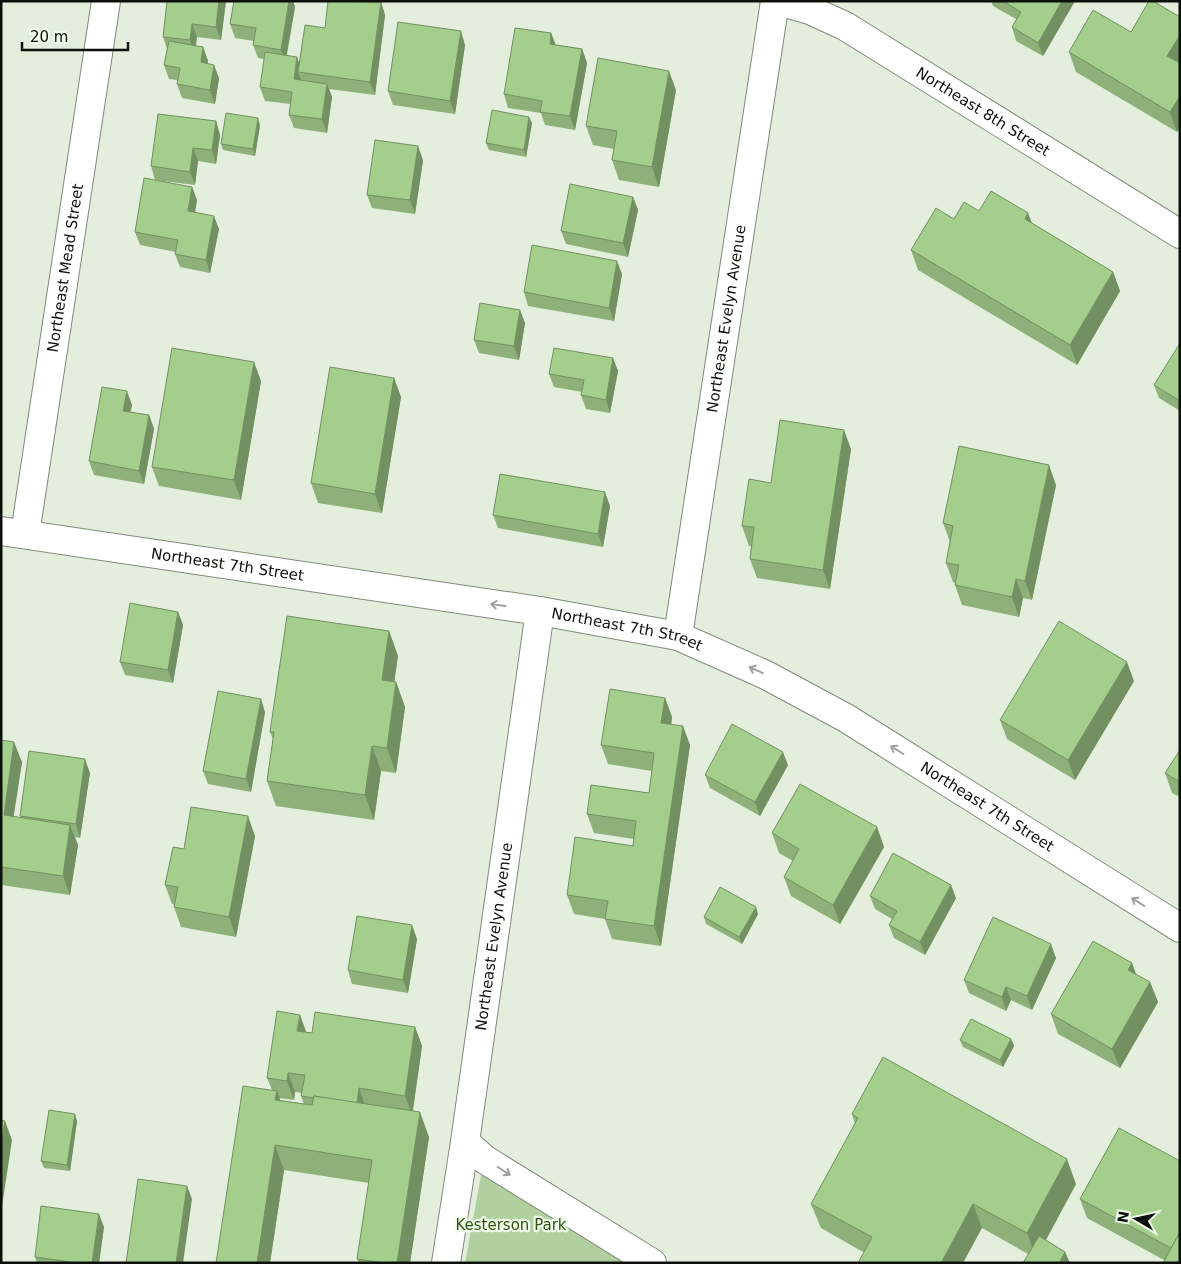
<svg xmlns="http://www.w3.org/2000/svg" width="1181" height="1264" font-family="'DejaVu Sans',sans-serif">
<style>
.green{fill:#b0d09f}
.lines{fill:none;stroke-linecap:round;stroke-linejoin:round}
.minor-casing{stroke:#808a7b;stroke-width:30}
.tertiary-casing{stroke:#808a7b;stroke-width:30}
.trunk-casing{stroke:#808a7b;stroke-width:30}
.minor{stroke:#fff;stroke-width:28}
.tertiary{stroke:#fff;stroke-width:28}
.trunk{stroke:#fff;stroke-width:28}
.wall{fill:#8db178;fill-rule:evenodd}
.shaded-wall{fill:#739062}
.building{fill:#a4ce8c;stroke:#739062}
.oneway{stroke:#9ea09d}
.labels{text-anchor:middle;stroke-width:4.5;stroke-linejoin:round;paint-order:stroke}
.street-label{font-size:15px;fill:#0d110b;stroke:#f0fcea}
.park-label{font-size:15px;fill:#2f5412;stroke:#f0fcea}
</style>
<rect width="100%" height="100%" fill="#e3eedd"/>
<!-- green -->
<polygon class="green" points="484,1159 639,1263 465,1263"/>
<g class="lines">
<defs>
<g id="minor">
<path id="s1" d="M778 1 810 10 845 26 1180 234"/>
<path id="s2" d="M25 534 106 1"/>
<path id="s3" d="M678 636 775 1"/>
<polyline points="465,1142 484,1159 652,1263"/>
</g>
<g id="tertiary">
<path id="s4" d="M446 1263 465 1142 540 611"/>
</g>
<g id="trunk">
<path id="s5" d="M1 531 540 611 678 636 766 675 846 718 1180 928"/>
</g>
</defs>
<!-- minor casing -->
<use href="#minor" class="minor-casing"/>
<!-- tertiary casing -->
<use href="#tertiary" class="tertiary-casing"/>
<!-- trunk casing -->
<use href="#trunk" class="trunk-casing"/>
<!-- minor -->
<use href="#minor" class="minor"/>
<!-- tertiary -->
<use href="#tertiary" class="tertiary"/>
<!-- trunk -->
<use href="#trunk" class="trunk"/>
</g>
<!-- wall -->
<g class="wall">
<polygon points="167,1 226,1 221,40 197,37 196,46 203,47 208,61 208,64 219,78 215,104 182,98 177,84 177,80 169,79 164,65 167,49 163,37"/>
<polygon points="234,1 293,1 295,7 287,55 300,63 325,28 381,2 385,15 375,95 329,89 332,97 327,133 294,128 289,115 291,104 265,101 260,87 264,59 258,58 253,45 254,41 235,38 230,24"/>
<polygon points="991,1 1075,1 1043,56 1016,41 1012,27 1016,19 993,6"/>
<polygon points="1180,17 1177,132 1076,72 1069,52"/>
<polygon points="551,33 556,45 582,49 587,63 575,130 545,125 541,113 508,108 504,94"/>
<polygon points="465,45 455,114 393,105 388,91"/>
<polygon points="676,90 659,187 619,180 612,160 614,149 593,145 586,126"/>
<polygon points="216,121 220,135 216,164 198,161 195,185 155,180 151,166"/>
<polygon points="532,123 526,157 489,150 486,143"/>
<polygon points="260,125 255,156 223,150 221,144"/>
<polygon points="423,160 415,214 372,208 367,195"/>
<polygon points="192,187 197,200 195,212 219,229 210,273 180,267 175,254 176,252 140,245 135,232"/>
<polygon points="633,197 638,210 628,257 566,244 561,231"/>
<polygon points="979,211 1028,213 1032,223 1113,272 1120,291 1077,365 918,270 911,250 954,219"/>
<polygon points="622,274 614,321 528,306 524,292"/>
<polygon points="525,323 519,360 479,353 474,340"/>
<polygon points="1180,343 1180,411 1159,398 1154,385"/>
<polygon points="613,358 618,371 610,413 586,409 581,395 582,392 554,387 549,374"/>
<polygon points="394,378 401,397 382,513 318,503 311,483"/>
<polygon points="261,381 241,500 159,486 152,467"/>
<polygon points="132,405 130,412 149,415 154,429 144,484 94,475 89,461"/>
<polygon points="851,449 830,589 757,578 750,559 751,546 749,546 742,526 771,483"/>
<polygon points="1056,485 1032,600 1023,598 1019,617 962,605 955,585 955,583 953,582 946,563 950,542 943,523"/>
<polygon points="610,506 603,547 498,528 493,515"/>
<polygon points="178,612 183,625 173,683 125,675 120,662"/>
<polygon points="389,631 398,656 394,682 396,682 405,707 396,773 381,771 374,820 276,806 267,781 273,739 270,732"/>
<polygon points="1134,681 1075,780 1007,739 1000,720"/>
<polygon points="665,698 672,717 671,724 690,745 661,946 612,939 605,919 574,914 567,895 633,846 634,839 594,833 587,814 649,793 652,771 608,764 601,745"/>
<polygon points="265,712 251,792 208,784 203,771"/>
<polygon points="1,740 22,762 13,816 21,818 20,816 90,773 80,838 75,837 78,845 70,895 1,885"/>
<polygon points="1180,750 1180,797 1172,793 1165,773"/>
<polygon points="788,765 760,816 710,788 705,775"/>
<polygon points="877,827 884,847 840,924 791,896 784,877 793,861 779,853 772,833"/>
<polygon points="255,836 236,937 181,927 174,907 175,905 172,904 165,885 184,849"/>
<polygon points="870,896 956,898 925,955 894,938 889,925 892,919 875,909"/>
<polygon points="758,914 742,944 706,924 704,917"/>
<polygon points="417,939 408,993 352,984 348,970"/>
<polygon points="1056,958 1032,1010 1011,1000 1006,1011 969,993 964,980"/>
<polygon points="1132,963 1136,974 1150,982 1158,1002 1120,1068 1058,1034 1051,1014"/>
<path d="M415 1027 422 1046 413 1111 429 1137 410 1263H359L357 1259 369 1183 284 1170 270 1263H216L272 1090 267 1078 306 1032 312 1033ZM295 1092 302 1093 301 1096 304 1104 280 1100 279 1098 294 1100Z"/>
<polygon points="1011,1039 1014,1046 1003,1067 963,1047 960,1040"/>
<polygon points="852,1114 1076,1184 1046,1240 1065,1252 1070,1263 1023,1263 1028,1254 982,1228 863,1252 821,1228 811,1204 855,1124"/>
<polygon points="77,1121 70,1171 44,1168 41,1161"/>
<polygon points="1119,1128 1180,1263 1164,1260 1087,1218 1080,1199"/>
<polygon points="104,1227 99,1263 37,1263 35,1257"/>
</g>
<!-- shaded-wall -->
<g class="shaded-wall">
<polygon points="219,1 226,1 221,40 216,27"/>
<polygon points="289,1 293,1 295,7 285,63 281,50"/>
<polygon points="1062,1 1075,1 1043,56 1038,43"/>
<polygon points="381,2 385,15 375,95 370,82"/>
<polygon points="192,24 197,37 194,54 190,40"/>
<polygon points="461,31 465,45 455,114 450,101"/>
<polygon points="551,33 556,47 550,44"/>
<polygon points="1180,35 1180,66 1167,56"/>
<polygon points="203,47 208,61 206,76 201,62"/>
<polygon points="582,49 587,63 575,130 570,116"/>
<polygon points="297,57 302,70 298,72 301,79 299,92 294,79"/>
<polygon points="214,65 219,78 215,104 210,90"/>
<polygon points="669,71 676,90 659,187 652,167"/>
<polygon points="327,84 332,97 327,133 322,119"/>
<polygon points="1180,96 1180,127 1177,132 1170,112"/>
<polygon points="529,117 532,123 526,157 524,150"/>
<polygon points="258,118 260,125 255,156 253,149"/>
<polygon points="216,121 220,135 216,164 212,150"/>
<polygon points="418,146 423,160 415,214 410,200"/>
<polygon points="193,148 198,161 195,185 190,172"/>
<polygon points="192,187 197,200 193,224 188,211"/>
<polygon points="633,197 638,210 628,257 623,243"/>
<polygon points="1028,213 1035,233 1025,219"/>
<polygon points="214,216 219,229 210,273 206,260"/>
<polygon points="617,261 622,274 614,321 609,308"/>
<polygon points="1113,272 1120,291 1077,365 1070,345"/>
<polygon points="520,310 525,323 519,360 514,346"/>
<polygon points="613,358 618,371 610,413 606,400"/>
<polygon points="254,362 261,381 241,500 234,480"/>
<polygon points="394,378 401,397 382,513 375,494"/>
<polygon points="127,391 132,405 128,424 123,411"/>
<polygon points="149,415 154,429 144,484 139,471"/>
<polygon points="844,430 851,449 830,589 823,570"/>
<polygon points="1049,465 1056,485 1032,600 1025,581"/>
<polygon points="605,492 610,506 603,547 598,534"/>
<polygon points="1016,579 1023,598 1019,617 1012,597"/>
<polygon points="178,612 183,625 173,683 168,670"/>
<polygon points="389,631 398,656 391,705 382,680"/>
<polygon points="1127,662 1134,681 1075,780 1068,760"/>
<polygon points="396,682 405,707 396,773 387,748"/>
<polygon points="665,698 672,717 669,743 661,723"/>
<polygon points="261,699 265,712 251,792 246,779"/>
<polygon points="683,726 690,745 661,946 654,926"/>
<polygon points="14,742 22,762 11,834 4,815"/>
<polygon points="372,746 381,771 374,820 365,795"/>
<polygon points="783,752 788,765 760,816 755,802"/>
<polygon points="85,759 90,773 80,838 76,824"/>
<polygon points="248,816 255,836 236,937 229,917"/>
<polygon points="70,825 78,845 70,895 63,876"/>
<polygon points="877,827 884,847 840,924 833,905"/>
<polygon points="951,885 956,898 925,955 920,942"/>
<polygon points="756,907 758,914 742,944 739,937"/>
<polygon points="412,925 417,939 408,993 403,980"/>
<polygon points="1051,944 1056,958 1032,1010 1027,996"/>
<polygon points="1132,963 1139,983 1128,970"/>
<polygon points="1150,982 1158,1002 1120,1068 1112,1049"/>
<polygon points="1006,987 1011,1000 1006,1011 1002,997"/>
<polygon points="300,1015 307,1034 297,1031"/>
<polygon points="415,1027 422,1046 412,1115 405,1096"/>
<polygon points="1011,1039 1014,1046 1003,1067 1000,1060"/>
<polygon points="288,1073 295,1092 294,1100 287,1081"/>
<polygon points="359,1088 366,1108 356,1105"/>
<polygon points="277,1091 286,1116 275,1100"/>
<polygon points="420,1112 429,1137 410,1263 397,1263"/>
<polygon points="75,1114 77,1121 70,1171 67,1165"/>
<polygon points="5,1121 12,1140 1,1213 1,1144"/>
<polygon points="275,1145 284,1170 270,1263 257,1263"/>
<polygon points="1067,1159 1076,1184 1036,1258 1027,1233"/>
<polygon points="187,1186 192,1199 183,1263 176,1263"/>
<polygon points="973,1204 982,1228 963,1263 941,1263"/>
<polygon points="99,1214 104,1227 99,1263 92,1263"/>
<polygon points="1065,1252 1070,1263 1059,1263"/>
</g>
<!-- building -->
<g class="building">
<polygon points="167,1 219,1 216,27 192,24 190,40 163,37"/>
<polygon points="234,1 289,1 281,50 253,45 256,28 230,24"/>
<polygon points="328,1 381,2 370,82 298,72 305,25 325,28"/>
<polygon points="1003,1 1062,1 1038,43 1012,27 1021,12"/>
<polygon points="1149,1 1153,1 1180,17 1180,35 1167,56 1180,63 1180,96 1170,112 1069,52 1093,10 1131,32"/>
<polygon points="398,22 461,31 450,101 388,91"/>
<polygon points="515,28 551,33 550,44 582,49 570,116 540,112 542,101 504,94"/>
<polygon points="169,41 203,47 201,62 214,65 210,90 177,84 180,68 164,65"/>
<polygon points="265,52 297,57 294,79 327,84 322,119 289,115 292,92 260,87"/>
<polygon points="598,58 669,71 652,167 612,160 617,131 586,126"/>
<polygon points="492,110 529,117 524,150 486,143"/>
<polygon points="226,113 258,118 253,149 221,144"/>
<polygon points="158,114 216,121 212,150 193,148 190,172 151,166"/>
<polygon points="375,140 418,146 410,200 367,195"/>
<polygon points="144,178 192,187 188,211 214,216 206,260 175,254 178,240 135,232"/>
<polygon points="570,184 633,197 623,243 561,231"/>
<polygon points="991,191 1028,213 1025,219 1113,272 1070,345 911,250 936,208 954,219 964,202 979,211"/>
<polygon points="532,245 617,261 609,308 524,292"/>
<polygon points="480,303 520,310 514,346 474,340"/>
<polygon points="1180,343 1180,401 1154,385"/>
<polygon points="172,348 254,362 234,480 152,467"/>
<polygon points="554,348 613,358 606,400 581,395 584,380 549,374"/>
<polygon points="330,367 394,378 375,494 311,483"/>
<polygon points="102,387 127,391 123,411 149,415 139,471 89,461"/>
<polygon points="780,420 844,430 823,570 750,559 754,527 742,526 749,479 771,483"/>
<polygon points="959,446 1049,465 1025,581 1016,579 1012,597 955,585 959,565 946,563 953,526 943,523"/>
<polygon points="500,474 605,492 598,534 493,515"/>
<polygon points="130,603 178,612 168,670 120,662"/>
<polygon points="287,616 389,631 382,680 396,682 387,748 372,746 365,795 267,781 274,732 270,732"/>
<polygon points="1059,621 1127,662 1068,760 1000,720"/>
<polygon points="610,689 665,698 661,723 683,726 654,926 605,919 608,901 567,895 575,837 633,846 636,821 587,814 591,785 649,793 654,753 601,745"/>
<polygon points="218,691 261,699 246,779 203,771"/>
<polygon points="732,724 783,752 755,802 705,775"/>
<polygon points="1,740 14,742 4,815 70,825 63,876 1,867"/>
<polygon points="1180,750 1180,782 1165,773"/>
<polygon points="29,751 85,759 76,824 20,816"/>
<polygon points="800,784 877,827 833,905 784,877 799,849 772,833"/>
<polygon points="191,807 248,816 229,917 174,907 178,887 165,885 173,847 184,849"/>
<polygon points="893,853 951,885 920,942 889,925 897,911 870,896"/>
<polygon points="720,887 756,907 739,937 704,917"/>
<polygon points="357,916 412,925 403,980 348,970"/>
<polygon points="993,917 1051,944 1027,996 1006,987 1002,997 964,980"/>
<polygon points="1093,941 1132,963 1128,970 1150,982 1112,1049 1051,1014"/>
<polygon points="277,1011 300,1015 297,1031 312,1033 315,1012 415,1027 405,1096 359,1088 357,1103 314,1096 314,1098 301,1096 305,1075 288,1073 287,1081 267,1078"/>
<polygon points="971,1019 1011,1039 1000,1060 960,1040"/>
<polygon points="883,1057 1067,1159 1027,1233 973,1204 941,1263 858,1263 872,1237 811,1204 858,1118 852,1114"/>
<polygon points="243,1086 277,1091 275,1100 312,1105 314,1096 420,1112 397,1263 384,1263 357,1259 372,1160 275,1145 257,1263 216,1263"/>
<polygon points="49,1110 75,1114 67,1165 41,1161"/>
<polygon points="1,1120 5,1121 1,1144"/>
<polygon points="1119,1128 1180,1161 1180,1232 1171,1248 1080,1199"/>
<polygon points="138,1179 187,1186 176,1263 126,1263"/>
<polygon points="41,1206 99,1214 92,1263 78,1263 35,1257"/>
<polygon points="1180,1232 1180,1263 1163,1263"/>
<polygon points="1039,1236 1065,1252 1059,1263 1023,1263"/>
</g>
<!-- one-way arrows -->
<defs><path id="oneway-shaft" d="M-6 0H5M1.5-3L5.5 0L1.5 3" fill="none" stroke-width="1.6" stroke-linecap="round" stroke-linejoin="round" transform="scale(1.25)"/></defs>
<g class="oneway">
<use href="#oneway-shaft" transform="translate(498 605) rotate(-172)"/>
<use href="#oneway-shaft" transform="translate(756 670) rotate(-156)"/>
<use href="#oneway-shaft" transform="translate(897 750) rotate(-148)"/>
<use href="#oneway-shaft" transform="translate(1138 902) rotate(-148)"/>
<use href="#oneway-shaft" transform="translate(504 1171) rotate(32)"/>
</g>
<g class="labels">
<!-- street labels -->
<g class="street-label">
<text dy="5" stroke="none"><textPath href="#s1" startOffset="234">Northeast 8th Street</textPath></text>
<text dy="5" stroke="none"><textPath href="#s2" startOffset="269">Northeast Mead Street</textPath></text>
<text dy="5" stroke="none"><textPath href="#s3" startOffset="321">Northeast Evelyn Avenue</textPath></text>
<text dy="5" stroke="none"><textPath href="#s5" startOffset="229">Northeast 7th Street</textPath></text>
<text dy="5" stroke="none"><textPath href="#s5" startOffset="634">Northeast 7th Street</textPath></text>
<text dy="5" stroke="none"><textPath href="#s5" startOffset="1039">Northeast 7th Street</textPath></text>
<text dy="5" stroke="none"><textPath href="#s4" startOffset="330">Northeast Evelyn Avenue</textPath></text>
</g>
<!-- park labels -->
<g class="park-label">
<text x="511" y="1230">Kesterson Park</text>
</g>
</g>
<!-- border -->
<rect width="1181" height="1264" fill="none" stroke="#0d110b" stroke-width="5"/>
<!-- north arrow -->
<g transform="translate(1136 1219) rotate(279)" stroke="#f0fcea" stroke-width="4" paint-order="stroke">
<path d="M0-4L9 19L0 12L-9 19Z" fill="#0d110b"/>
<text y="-8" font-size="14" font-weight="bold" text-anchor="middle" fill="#0d110b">N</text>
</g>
<!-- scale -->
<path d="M22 42v8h106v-8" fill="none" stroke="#0d110b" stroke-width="2.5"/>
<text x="30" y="42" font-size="15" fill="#0d110b" stroke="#f0fcea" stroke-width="4" paint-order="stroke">20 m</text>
</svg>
